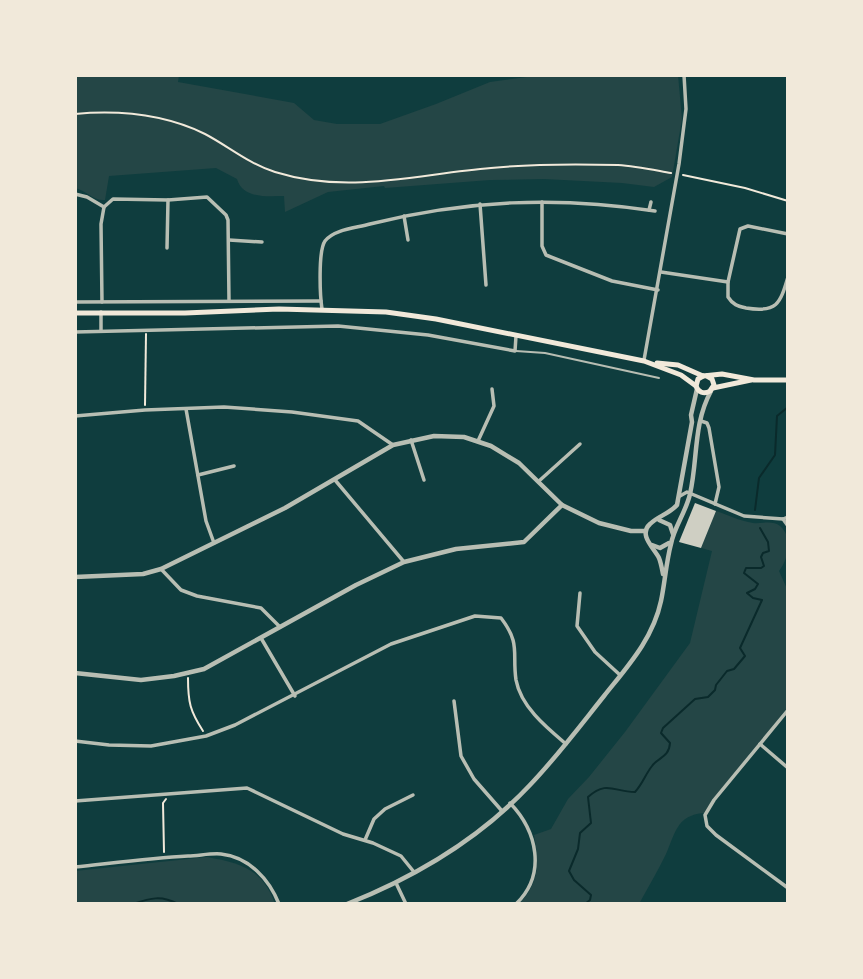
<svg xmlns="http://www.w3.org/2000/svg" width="863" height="979" font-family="'Fira Sans Condensed',sans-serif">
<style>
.green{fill:#244646}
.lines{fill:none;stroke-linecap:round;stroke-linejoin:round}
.stream{stroke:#0a2a2b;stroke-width:2}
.building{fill:#cfcfc3}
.path{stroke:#f1e9da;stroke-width:2}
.service{stroke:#b8beb3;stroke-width:2}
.minor{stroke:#b8beb3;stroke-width:3.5}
.tertiary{stroke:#b8beb3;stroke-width:4.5}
.primary{stroke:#f1e9da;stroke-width:5}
</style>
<rect width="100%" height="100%" fill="#0f3d3e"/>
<!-- green -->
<g class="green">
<path d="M75 75H179L178 82 294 103 314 120 337 124H380L436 104 490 82 542 75H678L682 119 672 177 654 187 622 183 544 179 490 180 385 188 384 186 328 192 285 212 284 196C267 196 243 199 237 179L216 168 109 176 105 200C93 201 87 191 75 188Z"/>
<path d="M716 511C728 515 740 521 753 523 761 524 773 520 780 526 794 538 788 559 779 571L788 591V707L713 799 704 813C676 815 675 835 666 854 658 871 648 887 639 904H519C540 882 539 862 534 835L551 829 568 799 589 777 625 732 690 643 712 551 701 548Z"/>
<path d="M207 857C240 863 263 869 275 904H75V871Z"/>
</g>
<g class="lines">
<!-- stream -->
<g class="stream">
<polyline points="755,510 759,478 775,455 777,416 788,407"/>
<polyline points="111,904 113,904"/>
<path d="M133 904C151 898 161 895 178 904"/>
<path d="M585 904 590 900 591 895 574 880 569 871 578 849 580 833 591 823 588 797C607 780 614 792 635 792 643 783 645 775 652 766 658 757 669 758 670 743L661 733 663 728 695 699 708 697 715 690 716 685 727 671 734 669 745 656 740 648 762 600 753 598 747 593 755 589 758 584 744 573 746 568H761L764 566 761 557 763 553 769 551 768 542 760 528"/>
</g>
</g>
<!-- building -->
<polygon class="building" points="695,503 716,511 701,548 679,542"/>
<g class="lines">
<!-- path -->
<g class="path">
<path d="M75 114C119 110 164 114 205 134 228 146 249 164 275 172 349 195 417 174 491 168 530 164 579 164 618 165 636 166 654 170 671 173"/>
<polyline points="683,175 745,188 788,201"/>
<polyline points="145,405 146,334"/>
<path d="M188 678C188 702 190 711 203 731"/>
<polyline points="164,852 163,803 166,799"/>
</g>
<!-- service -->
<polyline class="service" points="516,351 545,353 659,378"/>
<!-- minor -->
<g class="minor">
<polyline points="75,194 87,197 104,207"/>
<polyline points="542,202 542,246 546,255 612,281 658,290"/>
<polyline points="480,204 486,285"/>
<polyline points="649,210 651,202"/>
<polyline points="404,216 408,240"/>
<path d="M788 234 748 226 740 229 728 282V297C733 305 738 306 746 308 777 313 780 304 788 277"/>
<polyline points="229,240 262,242"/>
<polyline points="167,248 168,200"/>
<polyline points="661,272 728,282"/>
<polyline points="75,302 321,301"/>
<polyline points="102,302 101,224 104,207 113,199 168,200 207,197 226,215 228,220 229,300"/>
<path d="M322 309C320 296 318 251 325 241 334 229 357 228 370 224 466 200 557 196 655 211"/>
<polyline points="101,312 101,331"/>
<polyline points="75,332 338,326 428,335 515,351 516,336"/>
<polyline points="644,360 679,164 686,109 684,75"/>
<polyline points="186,409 206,521 214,543"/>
<polyline points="75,416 145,410 224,407 292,412 358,421 393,445"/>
<polyline points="701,421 707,423 709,428 719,487 715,504"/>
<polyline points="411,440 424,480"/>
<polyline points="478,441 494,406 492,389"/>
<polyline points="198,475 234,466"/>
<polyline points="335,480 404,562"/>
<polyline points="539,481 580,444"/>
<polyline points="680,496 687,492 744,516 783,519 788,517"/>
<polyline points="783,519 788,526"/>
<polyline points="161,569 181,590 197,596 261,608 280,627"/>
<polyline points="580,593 577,626 595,652 620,675"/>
<polyline points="261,638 295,696"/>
<polyline points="454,701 461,756 474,779 502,811"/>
<polyline points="788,710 714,800 705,815 707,826 716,835 788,888"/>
<path d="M75 741 109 745 151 746 206 736 235 725 391 644 475 616 501 618C521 644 512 653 516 680 521 707 547 728 566 744"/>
<polyline points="760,744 788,768"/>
<polyline points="75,801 247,788 343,834 373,843 401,856 414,872"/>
<path d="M510 803C537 831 547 874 516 904"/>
<polyline points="365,840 374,819 385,809 413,795"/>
<path d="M75 867C113 863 150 858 188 856 198 856 210 853 221 854 249 857 269 879 279 904"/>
<polyline points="396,883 406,904"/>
</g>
<!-- tertiary -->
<g class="tertiary">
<polyline points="659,520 670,525 673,534"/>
<polyline points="652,545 660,548 669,543"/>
<path d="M663 574C662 569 661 563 659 558 654 548 638 535 650 524 658 516 669 514 677 505L692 422 691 415 697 389"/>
<polyline points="75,577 143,574 161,569 285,508 393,445 434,436 464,437 491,446 519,463 562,505 599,523 631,531 646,531"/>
<polyline points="75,673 141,680 174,676 204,669 356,585 404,562 456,549 524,542 562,505"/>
<path d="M347 904C415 877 479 839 529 786 556 758 580 726 604 696 627 667 653 639 661 601 665 582 666 563 671 544 674 527 686 512 690 494 698 459 693 424 711 391"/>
</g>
<!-- primary -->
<g class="primary">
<polyline points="75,313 185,313 279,309 386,312 436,319 644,361 681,375 696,386"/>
<polyline points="657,363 678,365 703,376 722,374 754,380 788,380"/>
<path d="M703 376 698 379 696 386C698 392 704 395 710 391L714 385 712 379 707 376"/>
<polyline points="713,388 751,380"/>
</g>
</g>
<!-- border -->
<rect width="863" height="979" fill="none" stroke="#f1e9da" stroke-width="154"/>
</svg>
